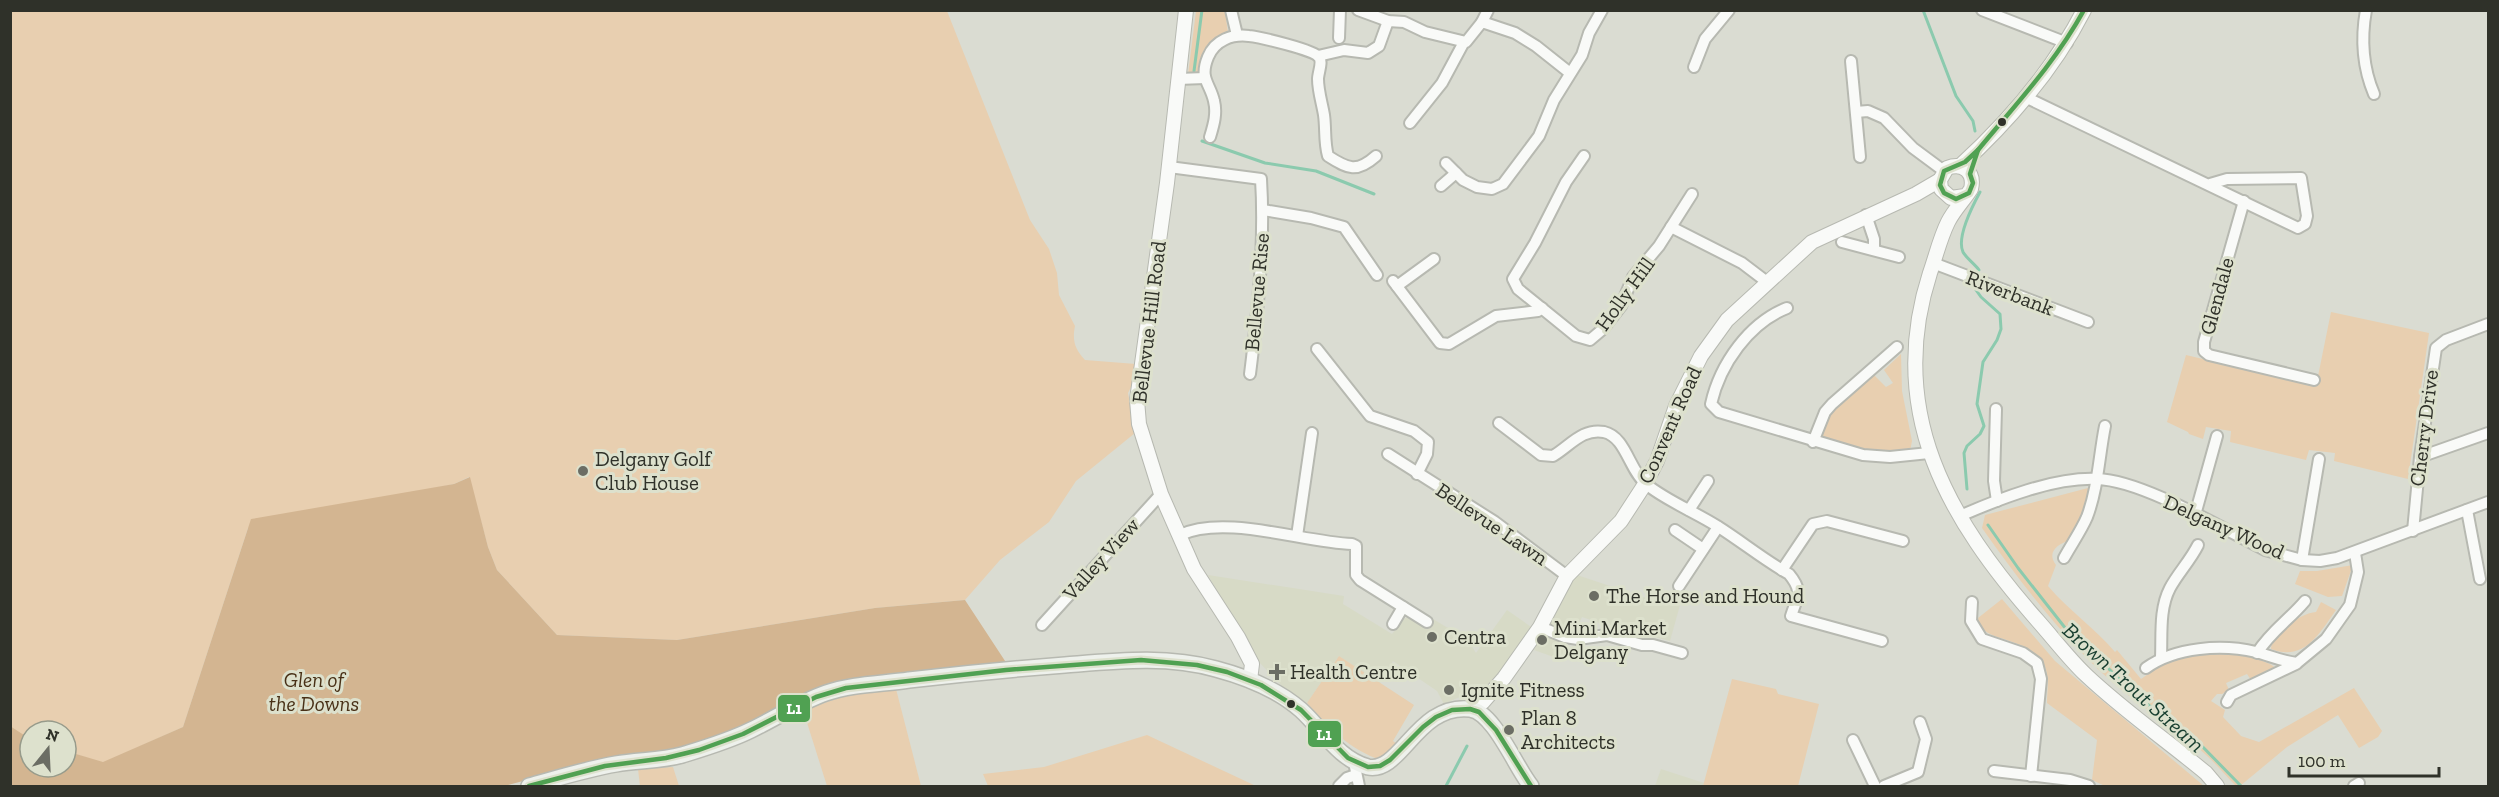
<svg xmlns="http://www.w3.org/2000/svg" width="2499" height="797" font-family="'Zilla Slab',serif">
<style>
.built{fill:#d7dac6}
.green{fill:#e8cfb0}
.forest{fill:#d3b591}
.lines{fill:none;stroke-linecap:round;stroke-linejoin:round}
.stream{stroke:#8bcaae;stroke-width:3}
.minor-casing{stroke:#b7b9b1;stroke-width:14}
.tertiary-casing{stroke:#b7b9b1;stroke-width:16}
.secondary-casing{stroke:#b7b9b1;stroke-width:18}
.minor{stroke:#f9faf8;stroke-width:10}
.tertiary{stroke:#f9faf8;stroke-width:14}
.secondary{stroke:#eef1ec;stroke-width:15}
.bus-1-casing{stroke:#dde1cd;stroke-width:9}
.bus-2-casing{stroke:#dde1cd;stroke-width:9}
.bus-1{stroke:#50a152;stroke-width:4.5}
.bus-2{stroke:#50a152;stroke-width:4.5}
.bus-dot{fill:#2f3129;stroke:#dde1cd;stroke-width:2}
.poi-dot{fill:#6b6d64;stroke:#dde1cd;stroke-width:2}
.labels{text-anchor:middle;stroke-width:6;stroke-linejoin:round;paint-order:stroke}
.street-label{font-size:21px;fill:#2f3129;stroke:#dde1cd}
.poi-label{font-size:21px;fill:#2f3129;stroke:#dde1cd;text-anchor:start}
.park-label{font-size:21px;font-style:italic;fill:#483016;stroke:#dde1cd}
.water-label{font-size:22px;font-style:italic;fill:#173e2f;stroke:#dde1cd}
.line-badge{stroke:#dde1cd;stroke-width:2}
.badge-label{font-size:16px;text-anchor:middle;font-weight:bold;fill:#fff}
</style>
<rect width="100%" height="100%" fill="#dadcd2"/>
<!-- built -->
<g class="built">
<polygon points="1208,575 1344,596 1343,604 1392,634 1405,618 1409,618 1426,628 1433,619 1468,640 1476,653 1507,610 1534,629 1493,682 1444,704 1437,691 1393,661 1380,683 1339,656 1307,703 1282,686 1258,661"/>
<polygon points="1577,575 1643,597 1680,605 1670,641 1650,636 1646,639 1582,617 1574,634 1548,625 1570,580"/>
<polygon points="1544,632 1568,641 1562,660 1534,650"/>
<polygon points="1661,769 1704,783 1703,786 1655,786"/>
</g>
<!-- green -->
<g class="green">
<path d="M10 11H947L1030 220 1049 249 1057 273 1059 295 1075 326C1072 341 1075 349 1085 360L1136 364 1134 381 1128 393 1135 433 1076 481 1049 522 1000 560 965 600 875 608 677 640 557 635 497 570 488 547 469 477 454 484 248 528 183 727 103 763 66 751V731H30V739L24 737 30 767 11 786Z"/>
<path d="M1196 11H1225L1228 33C1208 43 1199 49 1198 74L1188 75Z"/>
<polygon points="2331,312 2429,333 2408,479 2334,461 2335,453 2309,450 2306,460 2230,442 2231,431 2206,427 2203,439 2189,434 2188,432 2167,422 2186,355 2316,386"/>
<path d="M1901 354 1902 391 1912 441 1910 451H1871L1821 439C1821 410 1853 391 1874 375L1886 387 1893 383 1884 370Z"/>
<path d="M2088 488 2090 492 2086 509 2070 540C2058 544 2046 552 2056 565L2048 586C2068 610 2095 628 2115 652L2117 650 2141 679C2149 674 2156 667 2164 664 2192 651 2251 649 2276 668L2251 680 2247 674 2226 683 2229 690 2222 694H2217L2211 701 2225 710 2223 717 2241 736 2259 742 2354 688 2382 731 2378 737 2359 748 2338 715 2287 747 2240 786H2236C2224 774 2212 759 2198 748 2166 722 2131 700 2101 672 2056 629 2018 579 1982 528L1985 515Z"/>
<polygon points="2353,565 2342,596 2328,597 2295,584 2300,571 2317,571"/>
<path d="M2002 599 2055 661 2204 786H2105L2092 780 2097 740 2047 703C2047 691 2050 676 2044 665 2028 634 1979 644 1978 618Z"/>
<path d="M2321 602 2336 610C2319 634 2304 662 2271 649 2271 633 2301 613 2316 612Z"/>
<path d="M1339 656 1414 705 1393 741 1398 745 1381 760C1350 750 1328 727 1307 703Z"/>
<polygon points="1732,679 1776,689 1778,694 1819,704 1798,786 1703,786"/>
<polygon points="896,689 921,786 827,786 803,710 863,690"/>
<polygon points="1147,735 1256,786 988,786 983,774 1044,767"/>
<polygon points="673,767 679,786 640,786 638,769"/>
</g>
<!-- forest -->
<polygon class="forest" points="470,477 488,547 497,570 557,635 677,640 875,608 965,600 1009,667 884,678 677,750 613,757 504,786 11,786 10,726 30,739 30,767 66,767 66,751 103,762 183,727 251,519 454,484"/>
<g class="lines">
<!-- stream -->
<g class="stream">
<polyline points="1923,10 1956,96 1973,121 1975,131"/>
<polyline points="1194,71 1202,10"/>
<polyline points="1202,141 1265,163 1316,171 1374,194"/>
<path d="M1979 270C1975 264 1966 258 1963 252 1956 237 1973 205 1980 192"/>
<polyline points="1967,489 1964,453 1967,446 1980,434 1984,426 1977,404 1983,362 1997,340 2001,329 2000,314 1981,297 1976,290"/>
<polyline points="1988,525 2018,568 2066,629 2076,636 2115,675 2151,707 2196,740 2241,786"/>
<polyline points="1446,786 1467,746"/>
</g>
<defs>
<g id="minor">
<polyline points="1231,10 1237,35"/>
<polyline points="1358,10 1388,21 1404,22 1425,32 1466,42 1482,22 1515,33 1536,46 1570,73"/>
<polyline points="1982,10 2067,43"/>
<path d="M2366 10C2361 38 2363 68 2374 94"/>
<polyline points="1482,22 1488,10"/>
<polyline points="1339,38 1340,10"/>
<polyline points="1318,56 1344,50 1368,53 1379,46 1388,21"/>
<polyline points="1851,61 1860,157"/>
<polyline points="1694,67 1705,39 1729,10"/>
<polyline points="1178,79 1205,78"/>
<polyline points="2025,97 2298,228 2305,224 2307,216 2301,178 2227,179 2210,184"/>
<polyline points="1856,112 1868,111 1884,118 1913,148 1944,171"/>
<polyline points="1410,123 1442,83 1464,42"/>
<path d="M1210 137C1214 124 1217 113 1214 101 1210 83 1199 79 1208 57 1215 40 1232 34 1249 36 1260 37 1314 50 1319 57 1323 62 1318 73 1318 79 1318 91 1322 103 1324 115 1326 129 1324 142 1328 156 1348 169 1357 173 1376 156"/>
<polyline points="1584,156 1566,182 1535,243 1513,279 1518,289 1576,336 1590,340 1603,329 1621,306 1633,277 1659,246 1692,194"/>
<polyline points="1446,163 1463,180 1477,187 1492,189 1503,184 1539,136 1554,100 1582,55 1589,33 1602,10"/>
<path d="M1169 167 1261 179C1265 243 1258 310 1250 374"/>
<polyline points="1441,186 1456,173"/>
<polyline points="2244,201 2204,342 2204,351 2209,355 2314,380"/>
<polyline points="1263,210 1311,218 1344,227 1377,275"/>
<polyline points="1866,215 1874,239 1874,250"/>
<polyline points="1671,227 1742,263 1767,282"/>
<polyline points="1842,242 1899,257"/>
<polyline points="1933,263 2088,322"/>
<polyline points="1393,281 1440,343 1449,344 1496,316 1538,311 1542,308"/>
<polyline points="1397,286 1434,259"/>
<path d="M1787 308C1749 323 1720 364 1711 404L1719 412 1863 455 1890 457 1929 453"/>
<polyline points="1317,349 1370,416 1414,431 1428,442 1427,454 1417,474"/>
<polyline points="1996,409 1994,481 1997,501"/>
<path d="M1499 423 1541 455 1553 456C1570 446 1582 428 1604 432 1626 437 1629 470 1646 484 1665 500 1695 512 1717 526 1741 541 1764 560 1789 574 1804 592 1797 597 1791 616L1882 641"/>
<polyline points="1813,442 1825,412 1832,404 1897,347"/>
<polyline points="1388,454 1495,522 1567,576"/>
<polyline points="2420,457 2488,433"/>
<polyline points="1689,510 1708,481"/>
<polyline points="2467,510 2480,579"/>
<polyline points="2195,515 2217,436"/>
<path d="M1960 516C1999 499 2054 477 2097 479 2142 480 2223 529 2265 550L2302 560 2320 561 2337 558 2488 502"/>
<polyline points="1675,530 1703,549"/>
<polyline points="2413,531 2420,457 2436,348 2446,340 2488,324"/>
<path d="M1180 535C1225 514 1302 542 1352 544L1356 546V575L1360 580 1427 622"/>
<polyline points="1297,536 1312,433"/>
<path d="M2064 558C2071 545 2081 531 2087 517 2098 488 2099 456 2105 426"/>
<polyline points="2302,560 2319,459"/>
<polyline points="1782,570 1813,524 1827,521 1903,541"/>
<polyline points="1679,586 1718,527"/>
<polyline points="1972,602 1971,621 1982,639 2023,653 2037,663 2041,679 2031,776"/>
<polyline points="1393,624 1403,607"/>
<polyline points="1042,625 1161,494"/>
<polyline points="1540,627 1565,637 1578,639 1607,635 1642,645 1653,645 1682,653"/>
<path d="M2257 653C2272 630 2288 621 2305 601"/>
<path d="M2161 657C2162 635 2159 609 2170 588 2178 573 2190 561 2198 545"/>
<path d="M2146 668C2175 647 2222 644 2256 652 2271 656 2280 661 2297 663L2326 639 2350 605 2358 572 2355 553"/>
<polyline points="2227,702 2231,695 2296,664"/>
<polyline points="1853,740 1875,786"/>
<polyline points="1354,762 1359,786"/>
<polyline points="1994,771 2070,780 2089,786"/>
<polyline points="1339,786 1347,778 1356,775"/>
<polyline points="1884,786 1918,772 1926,739 1920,722"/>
<polyline points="2354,786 2359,783"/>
</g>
<g id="tertiary">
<polyline points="1186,10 1167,183 1137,400 1139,424 1161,494 1194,569 1238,637 1252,664 1250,680"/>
<path d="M1960 166C2009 121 2054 69 2084 10"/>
<path d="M1965 196 1951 198 1941 189 1940 180 1947 168C1963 162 1975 172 1971 189 1964 200 1954 210 1948 222 1940 238 1936 256 1930 273 1885 412 1948 519 2038 621 2054 639 2069 659 2086 675 2123 710 2166 740 2206 773L2217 786"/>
<polyline points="1471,709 1483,702 1504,678 1540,627 1567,576 1621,521 1645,484 1657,461 1676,406 1701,356 1727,320 1812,242 1916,194 1940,180"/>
</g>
<path id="secondary" d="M529 786C558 778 587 769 616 764 638 760 661 761 682 755 705 748 729 741 751 730 776 718 800 702 826 693 852 684 882 684 909 680 961 674 1013 669 1065 665 1115 661 1167 655 1216 669 1246 677 1277 689 1301 710 1323 730 1338 759 1368 767 1401 774 1417 703 1470 709 1494 712 1516 768 1531 786"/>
</defs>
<!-- minor casing -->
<use href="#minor" class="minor-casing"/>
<!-- tertiary casing -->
<use href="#tertiary" class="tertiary-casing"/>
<!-- secondary casing -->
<use href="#secondary" class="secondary-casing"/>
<!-- minor -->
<use href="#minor" class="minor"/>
<!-- tertiary -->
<use href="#tertiary" class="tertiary"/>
<!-- secondary -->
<use href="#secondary" class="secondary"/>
<defs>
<polyline id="bus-1" points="529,786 605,766 666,758 699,750 743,734 816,697 846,688 1006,670 1141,660 1197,665 1227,672 1261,685 1301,710 1348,758 1368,767 1380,766 1390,760 1423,727 1436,717 1452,710 1470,709 1479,712 1496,730 1531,786"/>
<g id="bus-2">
<polygon points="1978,150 1970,174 1973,183 1969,193 1956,199 1944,193 1940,185 1944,171 1965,162"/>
<path d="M1978 150C2016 104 2055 63 2084 10"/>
</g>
</defs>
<!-- bus-1 casing -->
<use href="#bus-1" class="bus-1-casing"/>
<!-- bus-2 casing -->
<use href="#bus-2" class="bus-2-casing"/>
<!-- bus-1 -->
<use href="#bus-1" class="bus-1"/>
<!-- bus-2 -->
<use href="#bus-2" class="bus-2"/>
</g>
<!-- markers -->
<g class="bus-dot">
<circle cx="2002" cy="122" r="5"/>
<circle cx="1291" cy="704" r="5"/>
</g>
<g class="poi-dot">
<circle cx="583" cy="471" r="6"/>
<circle cx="1594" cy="596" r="6"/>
<circle cx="1432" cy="637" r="6"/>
<circle cx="1542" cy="640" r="6"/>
<path d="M1274 663h6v6h6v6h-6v6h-6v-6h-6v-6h6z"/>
<circle cx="1449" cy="690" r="6"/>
<circle cx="1509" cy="730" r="6"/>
</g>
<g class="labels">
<!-- street labels -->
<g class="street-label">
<text transform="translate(1257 292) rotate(-85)" y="7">Bellevue Rise</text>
<text transform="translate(2010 293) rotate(21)" y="7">Riverbank</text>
<text transform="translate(1625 294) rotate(-54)" y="7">Holly Hill</text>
<text transform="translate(2217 296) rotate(-75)" y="7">Glendale</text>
<text transform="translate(1149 322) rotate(-83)" y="7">Bellevue Hill Road</text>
<text transform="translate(1670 425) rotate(-66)" y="7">Convent Road</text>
<text transform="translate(2424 428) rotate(-83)" y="7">Cherry Drive</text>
<text transform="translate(1492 524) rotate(34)" y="7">Bellevue Lawn</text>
<text transform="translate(2224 527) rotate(24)" y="7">Delgany Wood</text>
<text transform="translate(1101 559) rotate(-48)" y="7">Valley View</text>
</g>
<!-- poi labels -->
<g class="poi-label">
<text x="595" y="466">Delgany Golf<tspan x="595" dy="24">Club House</tspan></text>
<text x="1606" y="603">The Horse and Hound</text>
<text x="1554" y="635">Mini Market<tspan x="1554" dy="24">Delgany</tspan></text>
<text x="1444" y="644">Centra</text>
<text x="1290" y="679">Health Centre</text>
<text x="1461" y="697">Ignite Fitness</text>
<text x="1521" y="725">Plan 8<tspan x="1521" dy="24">Architects</tspan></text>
</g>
<!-- park labels -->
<g class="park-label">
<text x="314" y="687">Glen of<tspan x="314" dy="24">the Downs</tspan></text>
</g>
<!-- water labels -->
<g class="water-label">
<text transform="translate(2134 687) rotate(42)" y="8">Brown Trout Stream</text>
</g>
</g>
<g class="line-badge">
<rect x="777" y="694" width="34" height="29" rx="6" fill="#50a152"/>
<rect x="1307" y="720" width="35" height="28" rx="6" fill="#50a152"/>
</g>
<g class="badge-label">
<text x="794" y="714">L1</text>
<text x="1324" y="740">L1</text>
</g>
<!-- border -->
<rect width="2499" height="797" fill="none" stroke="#2f3129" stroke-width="24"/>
<!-- north arrow -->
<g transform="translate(48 749) rotate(18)"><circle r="28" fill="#dde1cd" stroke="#979b8b" stroke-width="1.5"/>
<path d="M0-4.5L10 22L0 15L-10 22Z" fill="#6b6d64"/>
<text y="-9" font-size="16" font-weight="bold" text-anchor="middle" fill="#2f3129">N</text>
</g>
<!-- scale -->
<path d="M2289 767v9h150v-9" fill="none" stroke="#2f3129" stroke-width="3"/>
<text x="2298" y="767" font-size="18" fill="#2f3129" stroke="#dde1cd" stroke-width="4.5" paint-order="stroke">100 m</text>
</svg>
